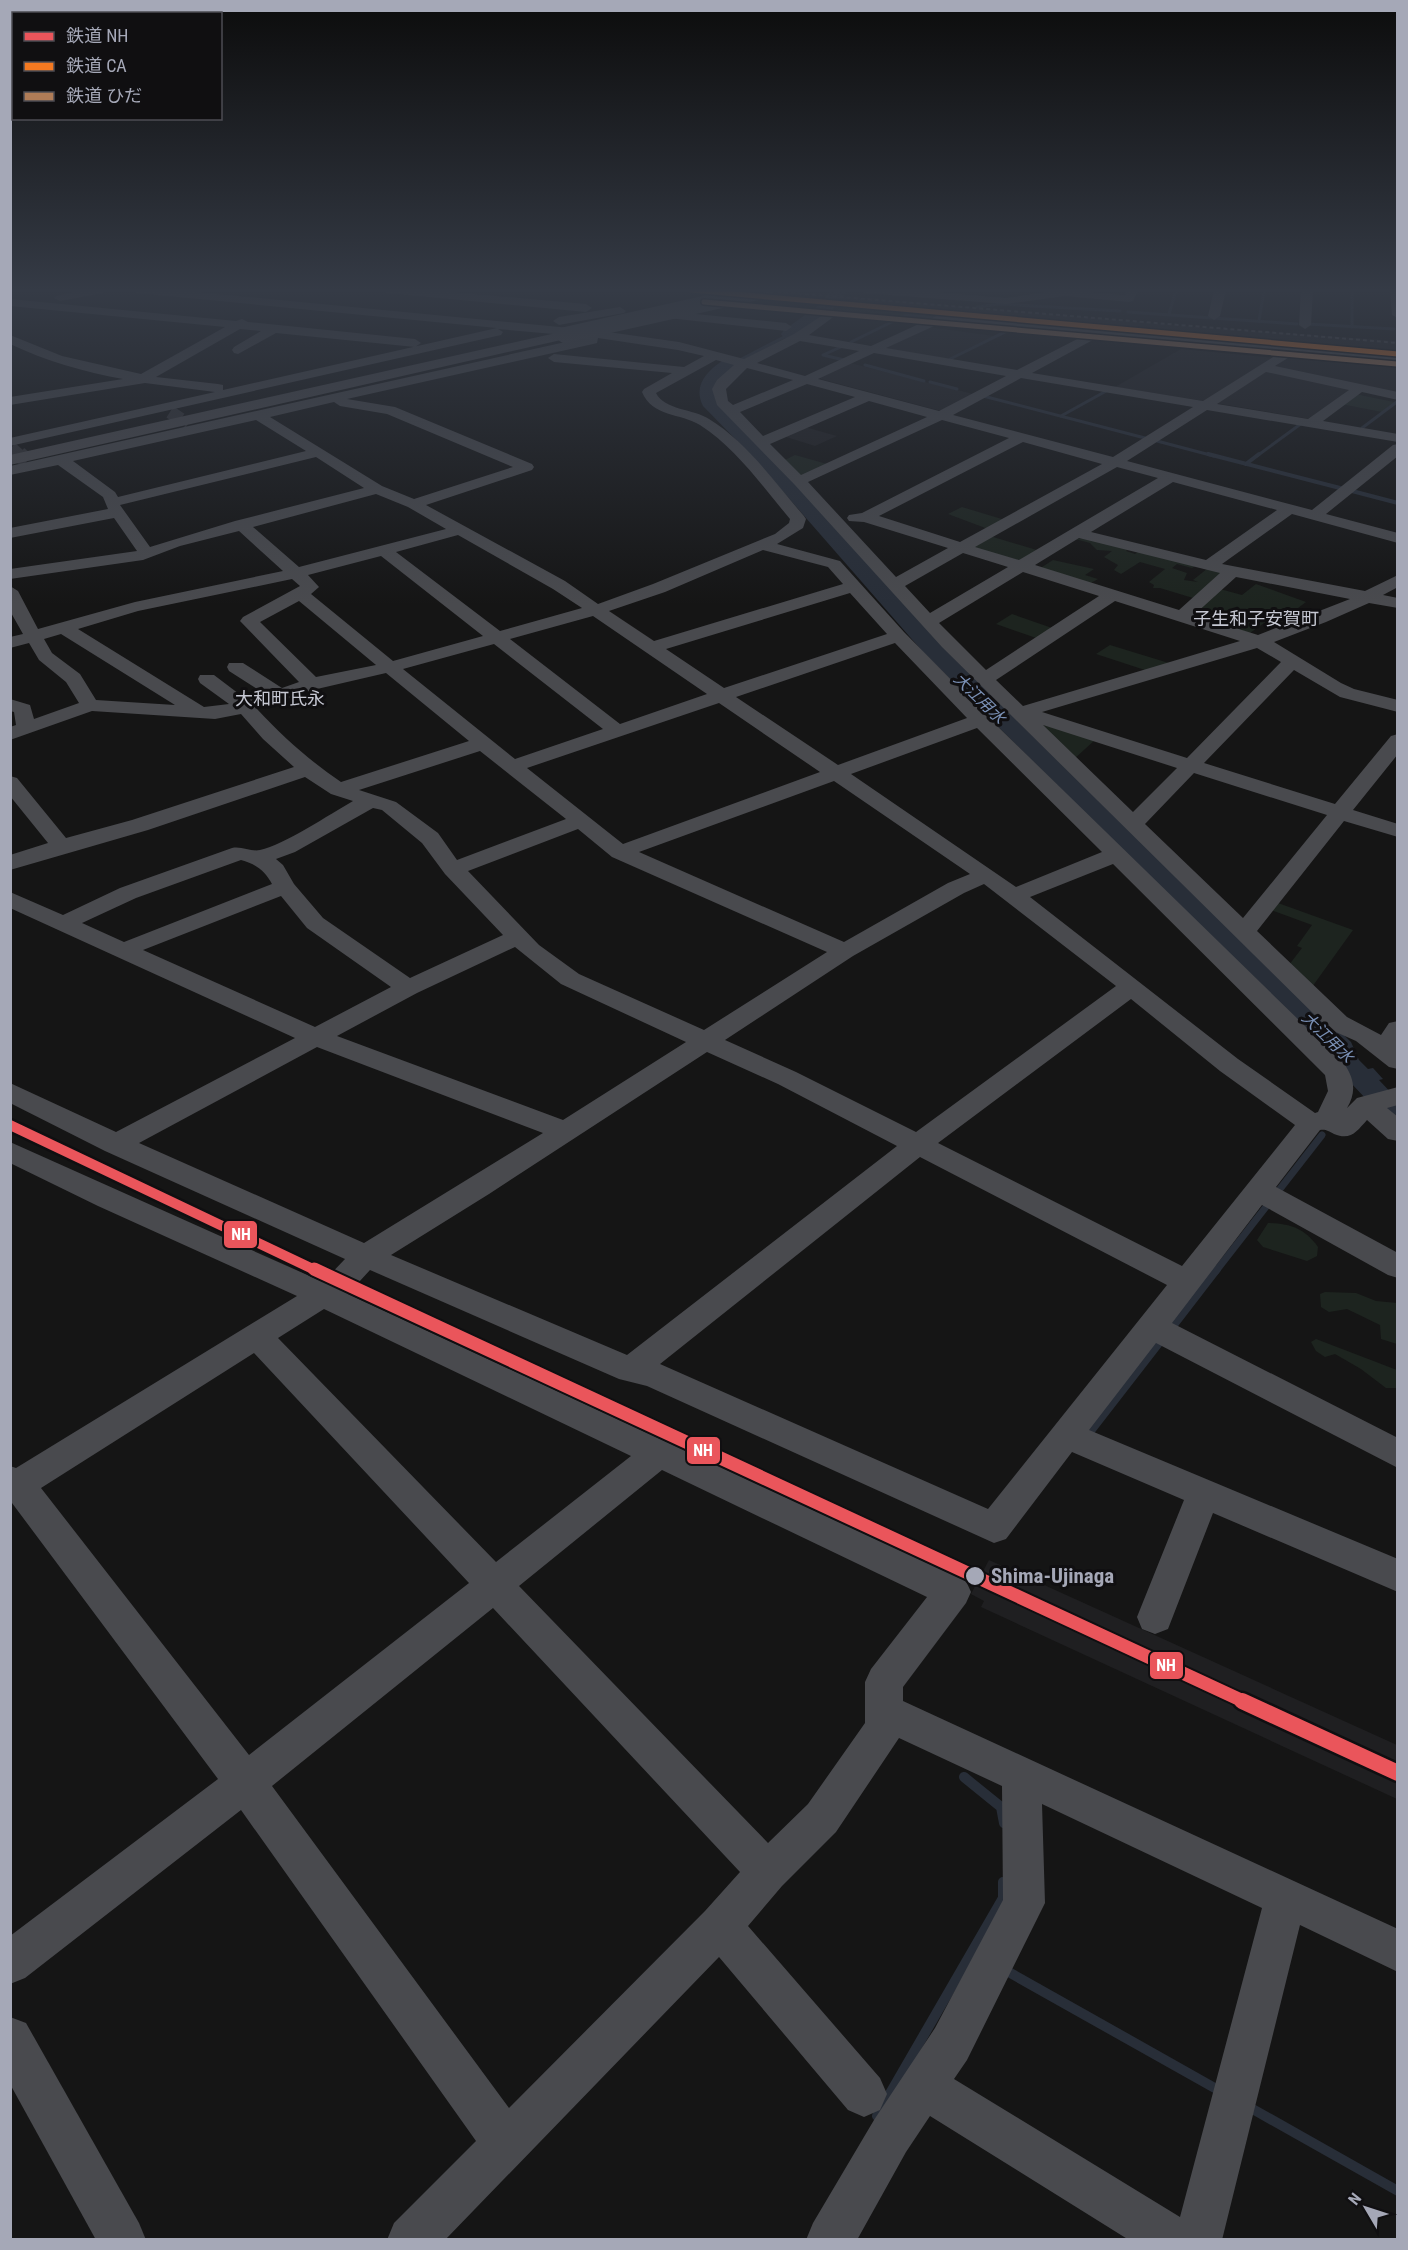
<svg xmlns="http://www.w3.org/2000/svg" width="1408" height="2250" font-family="'Roboto Condensed','Noto Sans JP',sans-serif">
<style>
.built{fill:#1f1f21}
.green{fill:#1d241f}
.water{fill:#282e38}
.lines{fill:none;stroke-linecap:round;stroke-linejoin:round}
.stream-far4{stroke:#282e38;stroke-width:3}
.stream-far3{stroke:#282e38;stroke-width:4}
.stream-far2{stroke:#282e38;stroke-width:7}
.stream-far1{stroke:#282e38;stroke-width:8}
.stream{stroke:#282e38;stroke-width:10}
.river{fill:#282e38;fill-rule:evenodd}
.minor-tunnel-far1{stroke:#323235;stroke-width:13;stroke-dasharray:13 7;stroke-linecap:butt}
.minor-tunnel{stroke:#323235;stroke-width:16;stroke-dasharray:16 8;stroke-linecap:butt}
.minor{fill:#494a4e;fill-rule:evenodd}
.highway{fill:#4c4c50;fill-rule:evenodd}
.rail{stroke:#4a4a4e;stroke-width:2;stroke-dasharray:4 3;stroke-linecap:butt}
.highway-bridge{stroke:#4c4c50;stroke-width:16}
.rail-1-far2-casing{stroke:#100f11;stroke-width:15}
.rail-1-far1-casing{stroke:#100f11;stroke-width:17}
.rail-1-casing{stroke:#100f11;stroke-width:21}
.rail-2-casing{stroke:#100f11;stroke-width:8}
.rail-3-casing{stroke:#100f11;stroke-width:8}
.rail-1-far2{stroke:#ea555b;stroke-width:10}
.rail-1-far1{stroke:#ea555b;stroke-width:13}
.rail-1{stroke:#ea555b;stroke-width:16}
.rail-2{stroke:#f47921;stroke-width:5}
.rail-3{stroke:#b07c57;stroke-width:5}
.stop-dot{fill:#a5a8b7;stroke:#100f11;stroke-width:2}
.labels{text-anchor:middle;stroke-width:6;stroke-linejoin:round;paint-order:stroke}
.far-water-label{font-size:16px;font-style:italic;fill:#7a90b5;stroke:#100f11}
.far-quarter-label{font-size:18px;fill:#c6c8d3;stroke:#100f11}
.near-stop-label{font-size:21px;font-weight:bold;fill:#a5a8b7;stroke:#100f11;text-anchor:start}
.line-badge{stroke:#100f11;stroke-width:2}
.badge-label{font-size:16px;text-anchor:middle;font-weight:bold;fill:#fff}
</style>
<rect width="100%" height="100%" fill="#151515"/>
<!-- built -->
<g class="built">
<polygon points="842,296 1183,326 1397,341 1397,357 835,306"/>
<polygon points="928,327 994,336 947,359 882,348"/>
<polygon points="1181,349 1274,358 1204,401 1115,387"/>
<polygon points="1297,351 1397,360 1397,395 1271,369"/>
<polygon points="850,363 973,394 944,410 937,410 821,379 820,376"/>
<polygon points="1267,370 1352,389 1310,419 1215,403"/>
<polygon points="805,427 837,436 815,446 783,436"/>
<polygon points="989,1560 1397,1745 1397,1799 981,1607 984,1601 971,1594"/>
</g>
<!-- green -->
<g class="green">
<polygon points="835,306 942,316 937,318 905,315 896,319 829,312"/>
<polygon points="1355,394 1394,402 1382,412 1341,404"/>
<polygon points="795,455 827,464 805,475 799,475 785,460"/>
<polygon points="962,507 1005,520 988,529 948,514"/>
<polygon points="990,536 1040,551 1023,561 975,549 973,545"/>
<polygon points="1085,538 1128,549 1126,551 1135,554 1140,551 1197,565 1192,568 1177,564 1172,568 1187,573 1184,580 1198,582 1193,580 1208,568 1223,573 1193,598 1160,588 1153,588 1154,585 1149,582 1165,569 1140,562 1121,574 1114,570 1118,565 1104,557 1112,551 1097,550 1090,543 1075,539"/>
<polygon points="1053,560 1094,569 1085,575 1098,579 1089,584 1039,569"/>
<polygon points="1256,584 1306,602 1274,626 1264,623 1250,633 1196,618 1193,614 1220,589 1242,595"/>
<polygon points="1012,614 1055,629 1039,639 996,624"/>
<polygon points="1110,645 1172,664 1148,671 1096,654"/>
<polygon points="1036,723 1096,739 1074,759"/>
<polygon points="1278,903 1353,930 1312,987 1289,965 1302,948 1297,946 1312,925 1271,910"/>
<path d="M1268 1223C1291 1224 1304 1228 1318 1247L1317 1256 1307 1261 1263 1247 1257 1240Z"/>
<polygon points="1325,1292 1356,1293 1376,1301 1397,1303 1397,1344 1381,1339 1380,1325 1347,1309 1329,1312 1321,1307 1320,1294"/>
<polygon points="1316,1339 1397,1370 1397,1388 1386,1388 1361,1369 1335,1354 1325,1357 1316,1351 1311,1342"/>
</g>
<!-- water -->
<path class="water" d="M722 361H743L715 390 941 644 1351 1042 1359 1060 1368 1069 1373 1068 1383 1079 1379 1080 1397 1099V1128L1367 1100 1258 985 923 652 751 455 703 406C693 386 706 372 722 361Z"/>
<g class="lines">
<!-- stream-far4 -->
<g class="stream-far4">
<polyline points="1352,290 1352,327"/>
<polyline points="977,307 1000,304 1120,311"/>
<polyline points="1128,312 1297,324"/>
<polyline points="1169,314 1176,290"/>
<polyline points="1259,321 1264,290"/>
<polyline points="1308,324 1394,329"/>
<polyline points="851,342 906,315 937,318"/>
<polyline points="843,346 823,355 844,360"/>
<polyline points="950,359 1019,325"/>
<polyline points="736,362 790,334"/>
<polyline points="865,365 924,381"/>
<polyline points="930,382 957,389"/>
<polyline points="983,396 1145,438"/>
<polyline points="1061,416 1108,390"/>
<polyline points="1362,428 1398,401"/>
<polyline points="1157,441 1214,456"/>
<polyline points="1257,456 1302,423"/>
</g>
<!-- stream-far3 -->
<g class="stream-far3">
<polyline points="1208,454 1340,488"/>
<polyline points="1246,464 1259,454"/>
<polyline points="1352,491 1398,503"/>
</g>
<!-- stream-far2 -->
<polyline class="stream-far2" points="1216,1271 1322,1135"/>
<!-- stream-far1 -->
<g class="stream-far1">
<polyline points="1170,1330 1217,1269"/>
<polyline points="1087,1436 1163,1338"/>
</g>
<!-- stream -->
<g class="stream">
<polyline points="964,1777 1001,1807 1004,1823"/>
<polyline points="1005,1970 1220,2091"/>
<polyline points="1249,2107 1398,2191"/>
<polyline points="877,2116 1003,1898 1003,1882"/>
</g>
<!-- river -->
<path class="river" d="M831 290H848C837 306 805 343 784 338L781 334 784 330 819 305Z"/>
<!-- minor-tunnel-far1 -->
<g class="minor-tunnel-far1">
<polyline points="170,412 188,424"/>
<polyline points="11,448 20,456"/>
</g>
<!-- minor-tunnel -->
<polyline class="minor-tunnel" points="19,454 27,461"/>
<!-- minor -->
<g class="minor">
<polygon points="83,290 108,290 103,293 60,301 54,298 56,296"/>
<path d="M132 290H175L601 331 679 342 744 359 794 334 832 309 838 313 836 315 809 335 871 346 943 313 1398 354V362L1296 353 1275 366 1398 392V400L1362 392 1323 421 1398 434V442L1207 410 1127 461 1312 510 1393 445 1398 444V456L1326 514 1398 533V543L1292 514 1222 564 1365 591 1398 575V587L1383 595 1398 598V608L1369 603 1326 622 1274 642 1341 683 1354 689 1398 700V712L1340 697 1294 670 1204 763 1335 804 1391 736 1398 734V754L1353 810 1398 824V837L1344 821 1257 931 1347 1017 1381 1035 1389 1023 1398 1021V1069L1389 1067 1356 1041 1329 1029 942 647 794 484 717 405 712 389 717 380 734 365 716 360 656 393C664 410 694 409 709 419 747 442 775 483 804 516L806 519 803 528 777 544 840 561 904 632 987 716 1345 1065C1355 1080 1356 1093 1347 1108L1357 1098 1398 1087V1105L1387 1108 1398 1117V1141L1388 1139 1367 1120C1357 1131 1351 1141 1334 1134 1328 1131 1326 1129 1320 1130L1276 1187 1398 1253V1278L1388 1275 1262 1205 1172 1323 1398 1438V1468L1156 1343 1089 1430 1398 1559V1592L1213 1513 1168 1629 1155 1634 1142 1629 1137 1617 1184 1500 1072 1452 1006 1539 994 1543 647 1386 619 1379 370 1270 348 1294 966 1581 971 1592 966 1603 903 1687V1701L1398 1929V1972L1300 1925 1222 2240H1129L930 2116 906 2152 857 2240H806L813 2223 874 2120 935 2028 1003 1900 1002 1786 899 1738 836 1832 782 1886 748 1926 880 2078 887 2094 880 2110 864 2117 848 2110 719 1957 445 2240H387L394 2223 476 2141 241 1810 25 1978 10 1984V1936L218 1779 12 1503H10V1466L16 1468 297 1296 98 1206 10 1163V1142L323 1282 345 1259 105 1151 10 1103V1083L116 1132 295 1038 10 908V892L63 915 120 888 232 848C242 846 251 852 260 850 284 845 330 814 353 801L331 794 305 777 148 830 10 870V855L48 843 10 796V776L17 778 66 838 132 820 294 767 263 739 241 714 215 719 92 711 10 740V727L16 725 14 712 10 711V699L30 705 34 719 79 703 66 682 39 660 29 643 10 648V637L23 634 10 611V586L18 591 38 629 135 602 283 571 239 531 180 546 143 560 10 579V569L137 551 114 518 10 538V528L108 509 103 497 58 465 10 475V466L588 337 498 329 503 332 501 335 10 446V438L215 392 145 383 10 405V397L123 379C84 372 46 361 10 344V335L62 356 141 374 225 327 10 306V299L236 321 242 319 248 322 415 339 421 343 415 347 276 333 238 354 234 353 232 350 234 347 261 331 240 329 156 377 218 384 223 385V390L497 328 137 293ZM945 321 1087 334 1017 370 886 348ZM1102 335 1281 352 1203 401 1032 373ZM598 338 678 350 704 356 684 367 554 354 548 358 554 362 672 373 644 389 642 392C652 417 681 413 700 425 736 448 763 487 790 519L789 523 775 534 653 584 598 604 565 581 426 505 532 470 534 467 532 464 395 407 347 399 593 344 597 343ZM800 341 859 351 805 376 757 363ZM874 353 1006 376 939 411 818 379ZM747 368 793 380 733 405 728 401 726 389ZM1266 372 1349 390 1308 419 1217 404ZM1021 378 1193 407 1113 457 953 415ZM807 384 855 397 763 436 740 412ZM869 401 927 417 801 475 770 444ZM334 402 340 406 387 414 513 467 414 499 382 486 270 417ZM256 420 306 451 118 497 115 492 73 461ZM942 420 1009 438 862 513 849 515 847 518 849 521 864 522 948 548 896 577 808 482ZM1023 442 1102 464 960 542 879 516ZM316 457 364 488 235 521 150 547 120 505ZM1117 467 1158 478 1019 560 975 547ZM1173 482 1277 510 1206 560 1091 532ZM376 494 408 507 446 529 299 567 253 527ZM458 535 553 589 582 608 500 631 396 552ZM1079 538 1220 573 1179 610 1035 565ZM763 550 828 567 843 584 654 641 609 611 665 592ZM963 553 1008 567 930 613 905 586ZM381 556 483 636 393 661 311 594 319 587 308 575ZM1023 572 1099 596 986 670 939 623ZM1236 577 1350 599 1258 635 1194 615ZM292 579 300 586 243 617 240 621 299 682 282 688 243 663H229L227 667 229 671 265 694 247 700 214 675H200L198 679 200 683 229 704 204 707 78 629 138 611ZM850 593 887 634 724 688 666 649ZM299 601 376 665 316 677 260 622ZM1115 601 1240 641 1023 706 996 680ZM593 616 707 694 620 724 510 639ZM61 634 175 705 96 700 80 674 52 653 44 639ZM895 643 967 718 838 765 736 697ZM494 644 603 729 515 759 403 669ZM1257 648 1281 662 1187 758 1042 712ZM386 673 469 741 341 782C310 761 283 737 257 709L317 689ZM719 703 820 772 623 844 527 768ZM1043 725 1177 768 1133 812ZM977 728 1102 852 1016 887 851 774ZM480 751 566 819 457 860 438 833 396 802 359 790ZM1194 773 1327 815 1243 918 1145 824ZM834 781 970 874 948 883 844 942 639 852ZM373 808 382 810 422 843 445 874 503 935 410 978 323 918 294 884 283 865 276 859 295 852ZM578 829 612 857 827 952 704 1030 579 974 539 945 468 871ZM241 860C256 864 265 871 272 884L124 942 82 923 136 898ZM1113 864 1325 1075 1328 1091 1318 1112 1315 1113 1238 1059 1030 897ZM984 884 1116 986 916 1132 796 1072 725 1040 853 956 964 893ZM281 896 307 928 391 987 315 1027 143 950ZM515 947 561 984 686 1042 563 1120 337 1036 417 993ZM1131 999 1220 1071 1295 1125 1182 1266 938 1143ZM317 1047 543 1133 364 1243 139 1143ZM707 1052 778 1084 897 1146 627 1355 391 1255 489 1194ZM920 1157 1167 1285 988 1509 660 1364ZM324 1309 631 1456 496 1562 278 1338ZM254 1353 469 1583 249 1755 41 1488ZM662 1470 927 1597 871 1669 865 1682V1723L808 1804 768 1843 519 1586ZM493 1608 740 1872 705 1911 509 2108 272 1786ZM1042 1804 1262 1908 1180 2217 954 2079 967 2060 1045 1903Z"/>
<polygon points="382,290 428,290 586,304 592,308 586,312 387,293"/>
<polygon points="859,290 911,290 1006,298 1060,290 1125,295 1126,290 1138,290 1133,301 1129,302 1065,296 1006,304 864,293"/>
<polygon points="1214,290 1226,290 1220,316 1214,320 1208,316"/>
<polygon points="1301,290 1313,290 1311,325 1305,329 1299,325"/>
<polygon points="1390,290 1398,290 1398,318 1392,315"/>
<polygon points="620,307 626,311 624,313 559,325 553,321 559,317"/>
<polygon points="645,309 786,323 792,327 786,331 641,315 639,313"/>
<polygon points="10,2017 26,2023 139,2223 146,2240 96,2240 10,2084"/>
</g>
<!-- highway -->
<polygon class="highway" points="565,331 570,332 572,335 570,338 10,465 10,455"/>
<!-- rail -->
<polyline class="rail" points="756,290 1398,343"/>
<!-- highway-bridge -->
<polyline class="highway-bridge" points="565,335 766,290"/>
<defs>
<polyline id="rail-1-far2" points="10,1125 317,1271"/>
<polyline id="rail-1-far1" points="314,1269 1245,1702"/>
<polyline id="rail-1" points="1242,1701 1398,1773"/>
<polyline id="rail-2" points="691,290 1398,354"/>
<polyline id="rail-3" points="704,302 1397,364"/>
</defs>
<!-- rail-1-far2 casing -->
<use href="#rail-1-far2" class="rail-1-far2-casing"/>
<!-- rail-1-far1 casing -->
<use href="#rail-1-far1" class="rail-1-far1-casing"/>
<!-- rail-1 casing -->
<use href="#rail-1" class="rail-1-casing"/>
<!-- rail-2 casing -->
<use href="#rail-2" class="rail-2-casing"/>
<!-- rail-3 casing -->
<use href="#rail-3" class="rail-3-casing"/>
<!-- rail-1-far2 -->
<use href="#rail-1-far2" class="rail-1-far2"/>
<!-- rail-1-far1 -->
<use href="#rail-1-far1" class="rail-1-far1"/>
<!-- rail-1 -->
<use href="#rail-1" class="rail-1"/>
<!-- rail-2 -->
<use href="#rail-2" class="rail-2"/>
<!-- rail-3 -->
<use href="#rail-3" class="rail-3"/>
</g>
<!-- sky -->
<linearGradient id="sky" x2="0" y2="1"><stop stop-color="#0c0c0c"/><stop offset="0.48" stop-color="#353b46"/><stop offset="1" stop-color="#353b46" stop-opacity="0"/></linearGradient>
<rect width="1408" height="605" fill="url(#sky)"/>
<!-- markers -->
<circle class="stop-dot" cx="975" cy="1576" r="10"/>
<g class="labels">
<!-- far-water labels -->
<g class="far-water-label">
<text transform="translate(980 698) rotate(44)" y="6">大江用水</text>
<text transform="translate(1328 1037) rotate(44)" y="6">大江用水</text>
</g>
<!-- far-quarter labels -->
<g class="far-quarter-label">
<text x="1256" y="625">子生和子安賀町</text>
<text x="280" y="705">大和町氏永</text>
</g>
<!-- near-stop labels -->
<g class="near-stop-label">
<text x="991" y="1583">Shima-Ujinaga</text>
</g>
</g>
<g class="line-badge">
<rect x="223" y="1220" width="35" height="29" rx="6" fill="#ea555b"/>
<rect x="686" y="1436" width="35" height="29" rx="6" fill="#ea555b"/>
<rect x="1149" y="1651" width="35" height="29" rx="6" fill="#ea555b"/>
</g>
<g class="badge-label">
<text x="241" y="1240">NH</text>
<text x="703" y="1456">NH</text>
<text x="1166" y="1671">NH</text>
</g>
<!-- border -->
<rect width="1408" height="2250" fill="none" stroke="#a5a8b7" stroke-width="24"/>
<!-- legend -->
<rect x="12" y="12" width="210" height="108" fill="#100f11" stroke="#4c4c53" stroke-width="1.5"/>
<rect x="24" y="32" width="30" height="9" fill="#ea555b" stroke="#4c4c53" stroke-width="1.5"/>
<text x="66" y="42" font-size="18" fill="#a5a8b7">鉄道 NH</text>
<rect x="24" y="62" width="30" height="9" fill="#f47921" stroke="#4c4c53" stroke-width="1.5"/>
<text x="66" y="72" font-size="18" fill="#a5a8b7">鉄道 CA</text>
<rect x="24" y="92" width="30" height="9" fill="#b07c57" stroke="#4c4c53" stroke-width="1.5"/>
<text x="66" y="102" font-size="18" fill="#a5a8b7">鉄道 ひだ</text>
<!-- north arrow -->
<g transform="translate(1366 2208) rotate(309)" stroke="#100f11" stroke-width="4.5" paint-order="stroke">
<path d="M0-4.5L10 22L0 15L-10 22Z" fill="#a5a8b7"/>
<text y="-9" font-size="16" font-weight="bold" text-anchor="middle" fill="#a5a8b7">N</text>
</g>
</svg>
